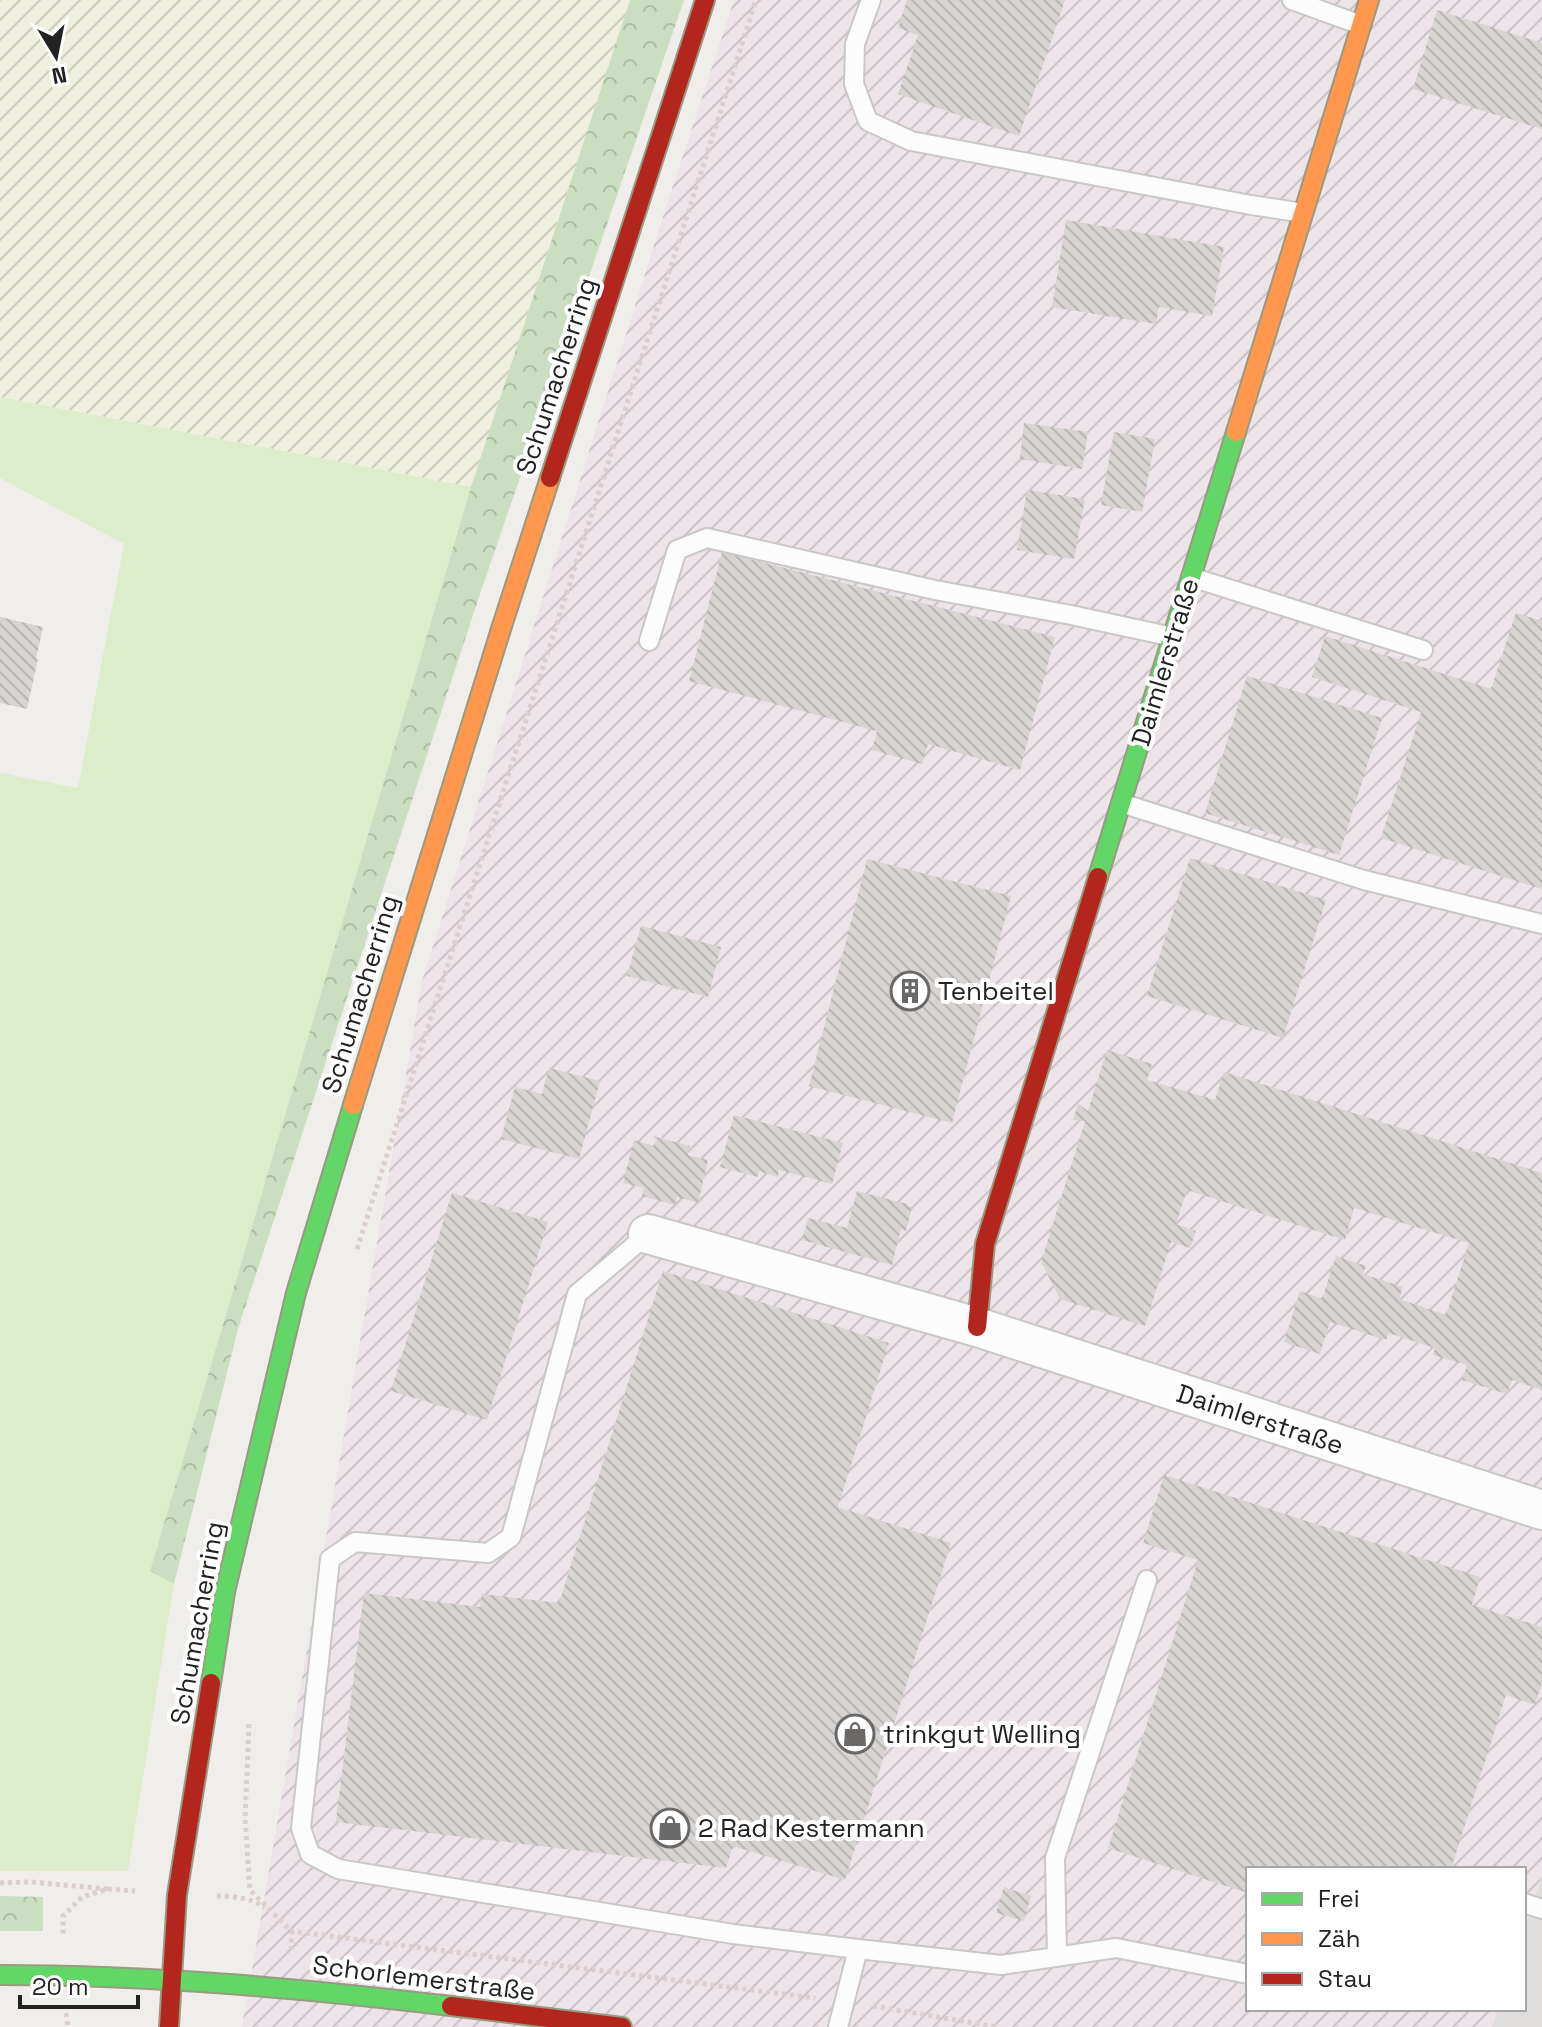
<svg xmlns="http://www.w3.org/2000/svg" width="1542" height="2027" font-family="'Space Grotesk',sans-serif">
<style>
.residential{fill:#dfdedc}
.industrial{fill:url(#industrial-furrows)}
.farmland{fill:url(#farmland-furrows)}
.grass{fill:#ddeccb}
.forest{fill:url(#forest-crowns)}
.building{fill:url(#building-back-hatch)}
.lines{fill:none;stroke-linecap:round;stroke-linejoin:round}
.lane-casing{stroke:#c9c8c7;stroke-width:22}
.street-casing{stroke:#c9c8c7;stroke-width:42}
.fast-casing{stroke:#999a82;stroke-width:22}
.slow-casing{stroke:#999a82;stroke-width:22}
.jam-casing{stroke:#999a82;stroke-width:22}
.path{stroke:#dccecd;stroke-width:5;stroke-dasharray:4 4;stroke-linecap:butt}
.lane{stroke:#fdfcfc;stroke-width:18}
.street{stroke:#fdfcfc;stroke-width:38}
.fast{stroke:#63d668;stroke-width:18}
.slow{stroke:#ff974d;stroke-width:18}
.jam{stroke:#b3261e;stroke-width:18}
.labels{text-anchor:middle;stroke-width:8;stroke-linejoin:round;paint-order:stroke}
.street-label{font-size:26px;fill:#222;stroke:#fff}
.poi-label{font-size:26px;fill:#222;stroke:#fff;text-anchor:start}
</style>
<defs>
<pattern id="industrial-furrows" width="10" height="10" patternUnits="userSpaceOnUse" patternTransform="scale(2)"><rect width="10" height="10" fill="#ede4e9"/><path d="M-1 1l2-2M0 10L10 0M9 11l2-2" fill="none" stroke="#cbc3c8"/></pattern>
<pattern id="farmland-furrows" width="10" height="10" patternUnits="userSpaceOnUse" patternTransform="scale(2)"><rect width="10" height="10" fill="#efefdf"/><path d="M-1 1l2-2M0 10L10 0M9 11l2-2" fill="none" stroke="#cdcdbf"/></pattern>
<pattern id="forest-crowns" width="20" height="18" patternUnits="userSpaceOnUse" patternTransform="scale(2)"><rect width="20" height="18" fill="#cbdec1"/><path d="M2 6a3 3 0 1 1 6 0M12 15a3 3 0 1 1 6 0" fill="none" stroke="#aebea6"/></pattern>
<pattern id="building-back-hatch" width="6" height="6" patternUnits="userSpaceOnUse" patternTransform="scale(2)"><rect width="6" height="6" fill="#d7d4d2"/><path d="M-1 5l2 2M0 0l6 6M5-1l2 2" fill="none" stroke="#b8b6b4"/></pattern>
</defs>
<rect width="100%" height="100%" fill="#f0eeeb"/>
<!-- residential -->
<polygon class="residential" points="1542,1875 1542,2027 1492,2027 1498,2009 1524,2009 1524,1930"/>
<!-- industrial -->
<polygon class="industrial" points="734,0 1542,0 1542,1875 1524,1930 1524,1869 1248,1869 1248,2009 1498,2009 1492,2027 242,2027 422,981 668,201"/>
<!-- farmland -->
<polygon class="farmland" points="0,0 630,0 471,487 0,397"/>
<!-- grass -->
<polygon class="grass" points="0,397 471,487 150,1571 174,1584 128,1871 0,1871 0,773 78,788 124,544 0,478"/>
<!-- forest -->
<g class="forest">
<polygon points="630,0 684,0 479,597 238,1329 174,1584 150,1571 471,487"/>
<polygon points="0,1896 43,1897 43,1931 0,1931"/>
</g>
<!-- building -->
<g class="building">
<polygon points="907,0 1065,0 1019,136 898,94 918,35 898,28"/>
<polygon points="1437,10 1542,43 1542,129 1413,89"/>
<polygon points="1066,220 1224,247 1212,316 1159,307 1156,324 1052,307"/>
<polygon points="1024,423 1088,432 1082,469 1020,459"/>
<polygon points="1114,432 1155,439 1142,512 1101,505"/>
<polygon points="1027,490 1085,499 1074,559 1017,550"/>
<polygon points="722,552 1055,637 1020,770 928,744 922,764 872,750 877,731 689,681"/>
<polygon points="1516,613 1542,621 1542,889 1381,838 1421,712 1312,677 1325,636 1491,689"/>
<polygon points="0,617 43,627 36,659 38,659 27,709 0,703"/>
<polygon points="1247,676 1382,718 1339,855 1205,813"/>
<polygon points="1190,858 1326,900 1283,1038 1147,996"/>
<polygon points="867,859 1011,896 952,1123 809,1086"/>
<polygon points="641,926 721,947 708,997 627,976"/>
<polygon points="1107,1050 1152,1064 1147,1080 1215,1100 1224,1072 1542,1173 1542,1390 1512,1380 1507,1394 1462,1380 1467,1365 1433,1355 1435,1348 1389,1333 1386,1340 1330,1322 1320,1354 1284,1342 1300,1291 1322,1299 1336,1256 1366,1266 1363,1274 1403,1287 1399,1299 1446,1315 1469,1243 1354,1208 1345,1240 1187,1190 1176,1224 1196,1231 1190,1248 1171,1242 1145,1326 1060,1299 1041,1262 1085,1121 1073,1120 1078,1104 1088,1111"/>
<polygon points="549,1068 600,1081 579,1159 501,1139 515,1087 542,1094"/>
<polygon points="734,1115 843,1143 832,1184 779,1170 778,1177 759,1171 758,1177 720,1167"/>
<polygon points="653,1136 690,1146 688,1155 708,1160 698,1203 677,1197 675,1205 642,1196 644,1188 623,1183 634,1140 654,1146 656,1140"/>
<polygon points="857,1191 907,1204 907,1206 912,1207 906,1231 901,1229 892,1265 802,1240 808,1218 847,1228"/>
<polygon points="452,1193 548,1222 487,1420 391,1391"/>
<polygon points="663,1271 889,1343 838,1507 951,1543 845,1880 733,1846 726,1868 336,1822 364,1593 480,1607 482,1594 559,1603"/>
<polygon points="1164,1475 1480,1577 1472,1605 1542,1627 1542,1682 1535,1705 1506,1695 1451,1869 1248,1869 1248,1893 1108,1848 1198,1560 1143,1543"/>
<polygon points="1004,1887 1031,1896 1024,1921 996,1913"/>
</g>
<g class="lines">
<defs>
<g id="lane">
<polyline points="871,0 855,44 854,84 868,121 911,141 1251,205 1303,213"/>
<polyline points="1292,0 1361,25"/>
<polyline points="1191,577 1423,650"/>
<polyline points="649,641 677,550 707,538 935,590 1071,615 1173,637"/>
<polyline points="1121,803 1364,880 1542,924"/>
<polyline points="648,1234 577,1294 511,1537 488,1553 355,1542 330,1559 301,1828 310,1854 338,1869 733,1934 858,1949 1001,1965 1116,1948 1248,1974"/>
<polyline points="1524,1903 1542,1909"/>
<polyline points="1057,1957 1055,1858 1147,1580"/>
<polyline points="838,2027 858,1949"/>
</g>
<polyline id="street" points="648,1234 977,1327 1542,1510"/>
<g id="fast">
<polyline points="1098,877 1236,432"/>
<polyline points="211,1683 225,1592 296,1293 353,1105"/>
<path d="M0 1975C153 1975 299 1988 451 2006"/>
</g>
<g id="slow">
<polyline points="1236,432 1369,0"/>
<polyline points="353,1105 501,629 550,478"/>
</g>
<g id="jam">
<polyline points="550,478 705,0"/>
<polyline points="977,1327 985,1244 1098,877"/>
<polyline points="451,2006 622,2027"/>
<polyline points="169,2027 177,1895 211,1683"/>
</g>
</defs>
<!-- lane casing -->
<use href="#lane" class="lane-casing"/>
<!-- street casing -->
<use href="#street" class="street-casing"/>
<!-- fast casing -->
<use href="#fast" class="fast-casing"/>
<!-- slow casing -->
<use href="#slow" class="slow-casing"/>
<!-- jam casing -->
<use href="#jam" class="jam-casing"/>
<!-- path -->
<g class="path">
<polyline points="357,1249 756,0"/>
<polyline points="249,1724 245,1818 250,1890 292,1932 291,1949"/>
<polyline points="0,1883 31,1882 108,1889 82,1897 63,1916 63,1936"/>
<polyline points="108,1889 135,1891"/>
<path d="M217 1896C232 1896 253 1898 264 1908"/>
<polyline points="290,1931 815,1998"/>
<polyline points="873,2006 997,2027"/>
<polyline points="66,2013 68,2027"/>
</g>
<!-- lane -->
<use href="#lane" class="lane"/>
<!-- street -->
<use href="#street" class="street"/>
<!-- fast -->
<use href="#fast" class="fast"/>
<!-- slow -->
<use href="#slow" class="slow"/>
<!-- jam -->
<use href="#jam" class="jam"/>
</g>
<!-- icons -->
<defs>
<symbol id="building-ring" viewBox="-11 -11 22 22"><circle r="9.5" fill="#fff" stroke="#6a6968" stroke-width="1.5"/><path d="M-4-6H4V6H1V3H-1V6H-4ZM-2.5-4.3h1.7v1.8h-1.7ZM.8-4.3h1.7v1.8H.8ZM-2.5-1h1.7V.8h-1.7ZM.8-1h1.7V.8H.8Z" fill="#6a6968"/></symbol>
<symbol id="shop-ring" viewBox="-11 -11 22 22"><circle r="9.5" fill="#fff" stroke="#6a6968" stroke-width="1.5"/><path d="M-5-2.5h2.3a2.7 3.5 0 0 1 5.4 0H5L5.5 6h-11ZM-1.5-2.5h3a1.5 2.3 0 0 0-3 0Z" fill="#6a6968"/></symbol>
</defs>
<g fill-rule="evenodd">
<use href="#building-ring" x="888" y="969" width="44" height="44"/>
<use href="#shop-ring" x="833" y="1712" width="44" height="44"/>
<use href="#shop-ring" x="648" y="1806" width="44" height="44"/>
</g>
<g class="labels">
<!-- street labels -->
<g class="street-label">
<text transform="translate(556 376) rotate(-72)" y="9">Schumacherring</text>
<text transform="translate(1165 662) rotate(-73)" y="9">Daimlerstraße</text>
<text transform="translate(360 994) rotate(-73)" y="9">Schumacherring</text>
<text transform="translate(1260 1419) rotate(18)" y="9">Daimlerstraße</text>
<text transform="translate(197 1623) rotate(-80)" y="9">Schumacherring</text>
<text transform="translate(424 1978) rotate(7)" y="9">Schorlemerstraße</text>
</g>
<!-- poi labels -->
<g class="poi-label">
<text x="938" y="1000">Tenbeitel</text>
<text x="883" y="1743">trinkgut Welling</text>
<text x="698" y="1837">2 Rad Kestermann</text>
</g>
</g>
<!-- legend -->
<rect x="1246" y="1867" width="280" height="144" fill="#ffffff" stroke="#a7a7a7" stroke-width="2"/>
<rect x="1262" y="1893" width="40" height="12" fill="#63d668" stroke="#a7a7a7" stroke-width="2"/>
<text x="1318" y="1907" font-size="24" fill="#222222">Frei</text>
<rect x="1262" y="1933" width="40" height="12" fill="#ff974d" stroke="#a7a7a7" stroke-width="2"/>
<text x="1318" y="1947" font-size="24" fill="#222222">Zäh</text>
<rect x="1262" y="1973" width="40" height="12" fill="#b3261e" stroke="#a7a7a7" stroke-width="2"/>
<text x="1318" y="1987" font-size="24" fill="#222222">Stau</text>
<!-- north arrow -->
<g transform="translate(56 56) rotate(170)" stroke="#ffffff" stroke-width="6" paint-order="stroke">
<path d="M0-6L14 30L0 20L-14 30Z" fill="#222222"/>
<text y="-12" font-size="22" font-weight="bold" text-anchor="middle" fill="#222222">N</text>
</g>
<!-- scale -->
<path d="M20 1995v12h118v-12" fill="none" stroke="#222222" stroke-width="4"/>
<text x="32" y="1995" font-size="24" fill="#222222" stroke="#ffffff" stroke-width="6" paint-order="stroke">20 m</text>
</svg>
